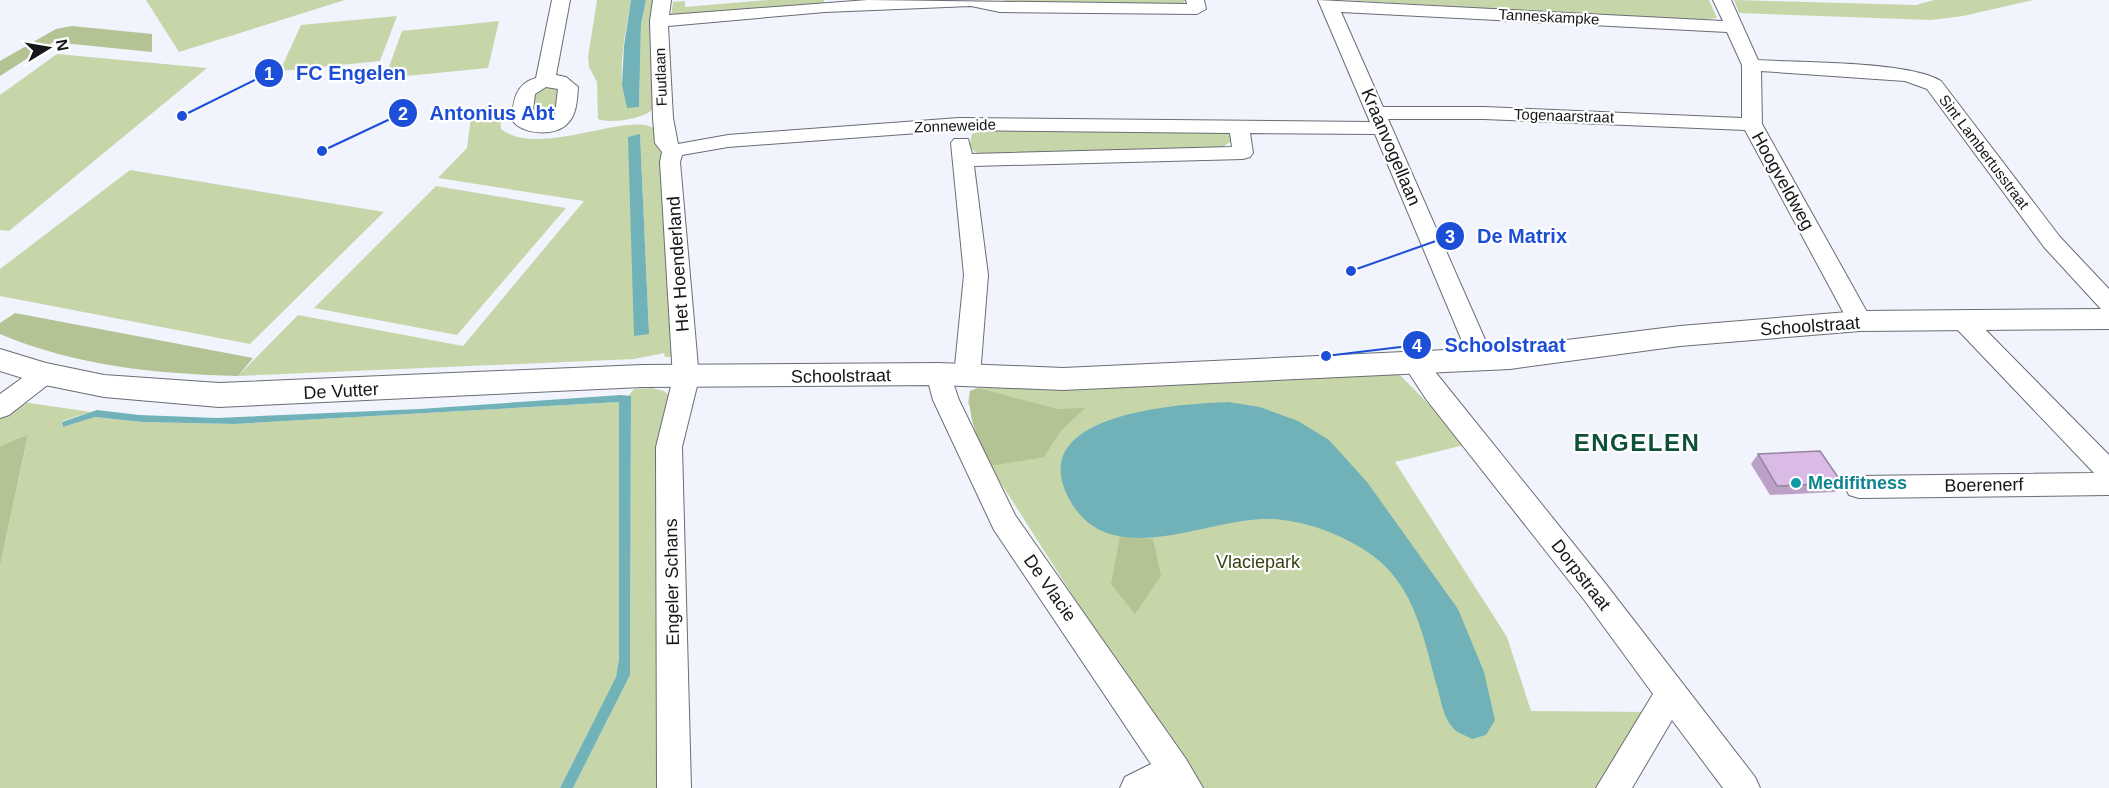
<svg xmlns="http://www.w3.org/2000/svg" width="2109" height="788" font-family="Helvetica,sans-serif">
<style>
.green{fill:#c7d6a9;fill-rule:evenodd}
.forest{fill:#b3c394}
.water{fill:#71b2b8}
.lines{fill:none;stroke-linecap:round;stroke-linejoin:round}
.minor-casing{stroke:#6b6d75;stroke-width:2}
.tertiary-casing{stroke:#6b6d75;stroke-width:2}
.minor{fill:#fff;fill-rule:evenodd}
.tertiary{fill:#fff;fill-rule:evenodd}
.wall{fill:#bba1c5}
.building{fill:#d9bbe5;stroke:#9883a0;stroke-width:1.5}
.culture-dot{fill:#0f9aa8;stroke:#fff;stroke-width:2}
.labels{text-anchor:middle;stroke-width:4.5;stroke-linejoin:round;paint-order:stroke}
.far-street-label{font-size:15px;fill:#151619;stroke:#fff}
.street-label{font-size:18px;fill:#151619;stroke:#fff}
.culture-label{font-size:18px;font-weight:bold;fill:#0d838f;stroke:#fff;text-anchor:start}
.park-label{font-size:18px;fill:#36430f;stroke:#fff}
.district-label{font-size:24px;font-weight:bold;letter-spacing:1.5px;fill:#0d5237;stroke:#fff}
.leader{fill:none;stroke:#1d4ed8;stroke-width:2}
.callout-dot{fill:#1d4ed8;stroke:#fff;stroke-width:2}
.mark-label{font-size:18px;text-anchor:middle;font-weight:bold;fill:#fff}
.callout-label{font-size:20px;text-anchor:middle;font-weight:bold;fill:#1d4ed8;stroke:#fff;stroke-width:4.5;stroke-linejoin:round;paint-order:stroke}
</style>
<rect width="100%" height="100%" fill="#f1f3fd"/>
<!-- green -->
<g class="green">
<polygon points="146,0 345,0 179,52"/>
<path d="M597 0H631C627 26 615 77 627 101L639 106 641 24 646 0H655L654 107C648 119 609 124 598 119L597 82 589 67 588 57Z"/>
<polygon points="768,0 824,0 824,5 671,16 673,2 685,1 685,7"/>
<polygon points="1004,0 1187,0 1181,4 1003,4"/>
<polygon points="1342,0 1709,0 1717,18 1696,20"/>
<polygon points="1734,0 1916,5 1934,0 2033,0 1963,16 1931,20 1739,13"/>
<polygon points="397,16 380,61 280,71 301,25"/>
<polygon points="499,21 488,68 385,78 402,31"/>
<polygon points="57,54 207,68 9,231 0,230 0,95"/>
<polygon points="545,85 559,89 559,113 550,120 532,120 531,93"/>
<path d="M494 106 500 109 501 129C537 159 632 110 655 129L666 154 673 357H665L664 353 634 359 238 376 298 315 463 346 584 201 438 178 467 148 472 109ZM640 135 649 334 628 137Z"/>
<polygon points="986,129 1232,133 1234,139 1219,150 981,155 969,148 972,134"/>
<polygon points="130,170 384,212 250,344 0,296 0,269"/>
<polygon points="436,186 566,208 457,335 314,308"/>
<polygon points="1389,372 1400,375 1468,444 1395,462 1507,637 1531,711 1650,712 1598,788 1200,788 1131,687 990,466 994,465 968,403 970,391 979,388"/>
<polygon points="652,388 664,391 670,396 661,485 658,788 573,788 630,675 631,396 628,396 634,389"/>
<polygon points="23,402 91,412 62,421 63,427 95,417 142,422 234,424 619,402 619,659 616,677 560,788 0,788 0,566 28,436 0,446 0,416"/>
</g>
<!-- forest -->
<g class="forest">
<polygon points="72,26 152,34 152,52 53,42 0,76 0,61 56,29"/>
<path d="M15 313 253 358 238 376C156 374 76 366 0 334V323Z"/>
<path d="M978 388 1057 409 1085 408 1060 432 1044 457 990 466C979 442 967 418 970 391Z"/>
<polygon points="28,435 0,566 0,446"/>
<polygon points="1120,537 1153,539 1161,576 1135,614 1111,584"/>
</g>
<!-- water -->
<g class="water">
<polygon points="631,0 646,0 641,24 639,107 627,108 622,85 624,46"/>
<polygon points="640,134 649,334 634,336 628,137"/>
<polygon points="621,395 631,396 630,675 573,788 560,788 616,677 619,659 619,402 234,424 142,422 95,417 63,427 62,422 97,410 139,415 217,418 420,409"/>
<path d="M1228 402 1260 407 1298 421 1329 440 1367 482 1458 609 1484 672 1495 720 1486 735 1472 739C1467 736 1457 733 1453 728 1444 718 1441 702 1438 690 1424 641 1416 587 1372 555 1341 533 1299 518 1262 519 1203 521 1112 569 1072 504 1017 414 1176 404 1228 402Z"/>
</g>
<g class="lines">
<defs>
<g id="minor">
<path d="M552 0H570L556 75 566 77 578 87C577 99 577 114 568 123 556 137 522 135 512 120 513 101 515 84 536 78ZM546 87 558 89 555 114 547 120 532 118 535 94Z"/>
<path d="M653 0H671L669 15 868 0 1187 4 1186 0H1204L1206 9 1197 14 1000 12 971 6 825 12 668 26 673 118 678 144 728 135 959 118 1370 122 1318 0 1723 21 1713 0H1731L1758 60C1801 63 1908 61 1941 81L2060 237 2109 289V311L2101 309 2044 247 1927 89 1905 81 1761 71 1762 124 1872 321 1868 327 1860 329 1852 327 1848 321 1745 130 1484 119H1388L1494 360 1491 366 1482 369 1473 366 1470 360 1375 134 1250 133 1253 153 1250 157 1243 159 974 166 988 275 980 376 976 382 967 385 958 382 954 376 964 275 951 143 954 139H968L972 154 1232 147 1230 133 959 130 728 147 682 155 680 162 699 378 682 447 691 788H657L656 447 673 378 660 162 662 152 655 143 653 118 650 21ZM1341 12 1727 32 1742 65V118L1484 107H1383Z"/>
<polygon points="1963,313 1971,315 2109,455 2109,495 1859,498 1849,495 1845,487 1849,479 1859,476 2094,473 1955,327 1951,321 1955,315"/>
<polygon points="1415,355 1424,358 1605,583 1755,777 1760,788 1723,788 1672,720 1632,788 1596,788 1653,694 1585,601 1426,399 1403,364 1406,358"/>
<polygon points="45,365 54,368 58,374 54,380 9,415 0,418 0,394 36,368"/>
<polygon points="939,365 948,368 959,400 1015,515 1186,759 1203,788 1120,788 1125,777 1151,764 994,530 933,400 926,374 930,368"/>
</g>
<polygon id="tertiary" points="2109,309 2109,329 1860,331 1680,346 1510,369 1063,390 939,385 642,387 219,407 104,397 45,385 0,371 0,349 46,363 104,375 219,383 642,365 939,363 1063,368 1510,347 1680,326 1860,311"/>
</defs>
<!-- minor casing -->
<use href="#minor" class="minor-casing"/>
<!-- tertiary casing -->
<use href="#tertiary" class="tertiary-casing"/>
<!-- minor -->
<use href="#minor" class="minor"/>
<!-- tertiary -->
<use href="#tertiary" class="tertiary"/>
</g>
<!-- wall -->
<polygon class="wall" points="1758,454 1842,483 1835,492 1770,495 1751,464"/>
<!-- building -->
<polygon class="building" points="1820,451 1842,483 1777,486 1758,454"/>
<!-- markers -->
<circle class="culture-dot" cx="1796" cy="483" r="6"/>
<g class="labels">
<!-- far-street labels -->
<g class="far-street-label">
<text transform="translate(1549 17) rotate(3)" y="5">Tanneskampke</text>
<text transform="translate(661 77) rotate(-92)" y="5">Fuutlaan</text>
<text transform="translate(1564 116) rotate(2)" y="5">Togenaarstraat</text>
<text transform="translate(955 126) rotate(-2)" y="5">Zonneweide</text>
<text transform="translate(1984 152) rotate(53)" y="5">Sint Lambertusstraat</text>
</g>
<!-- street labels -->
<g class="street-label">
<text transform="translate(1391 147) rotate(67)" y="6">Kraanvogellaan</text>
<text transform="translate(1783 181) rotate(61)" y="6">Hoogveldweg</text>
<text transform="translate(678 264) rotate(-94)" y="6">Het Hoenderland</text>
<text transform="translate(1810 326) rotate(-4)" y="6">Schoolstraat</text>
<text transform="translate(841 376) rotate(-1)" y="6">Schoolstraat</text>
<text transform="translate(341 391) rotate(-3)" y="6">De Vutter</text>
<text transform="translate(1984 485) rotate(-1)" y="6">Boerenerf</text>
<text transform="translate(1581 575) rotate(52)" y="6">Dorpstraat</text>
<text transform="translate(672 582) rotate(-91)" y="6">Engeler Schans</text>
<text transform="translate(1050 588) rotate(55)" y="6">De Vlacie</text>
</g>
<!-- culture labels -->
<g class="culture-label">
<text x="1808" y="489">Medifitness</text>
</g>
<!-- park labels -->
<g class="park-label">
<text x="1258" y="568">Vlaciepark</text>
</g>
<!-- district labels -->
<g class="district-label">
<text x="1637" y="451">ENGELEN</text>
</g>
</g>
<!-- callouts -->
<path class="leader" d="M182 116L269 73M322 151L403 113M1351 271L1450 236M1326 356L1417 345"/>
<g class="callout-dot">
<circle cx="182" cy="116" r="6"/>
<circle cx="322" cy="151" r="6"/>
<circle cx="1351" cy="271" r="6"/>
<circle cx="1326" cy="356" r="6"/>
<circle cx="269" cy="73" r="15"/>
<circle cx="403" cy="113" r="15"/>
<circle cx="1450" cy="236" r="15"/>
<circle cx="1417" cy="345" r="15"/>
</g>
<g class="mark-label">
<text x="269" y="80">1</text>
<text x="403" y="120">2</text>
<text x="1450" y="243">3</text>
<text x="1417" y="352">4</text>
</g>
<g class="callout-label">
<text x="351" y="80">FC Engelen</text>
<text x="492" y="120">Antonius Abt</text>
<text x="1522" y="243">De Matrix</text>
<text x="1505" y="352">Schoolstraat</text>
</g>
<!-- north arrow -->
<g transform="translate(48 48) rotate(79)" stroke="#ffffff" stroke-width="4.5" paint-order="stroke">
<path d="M0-4.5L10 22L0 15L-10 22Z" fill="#151619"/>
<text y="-9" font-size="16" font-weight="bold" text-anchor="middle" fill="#151619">N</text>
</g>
</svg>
